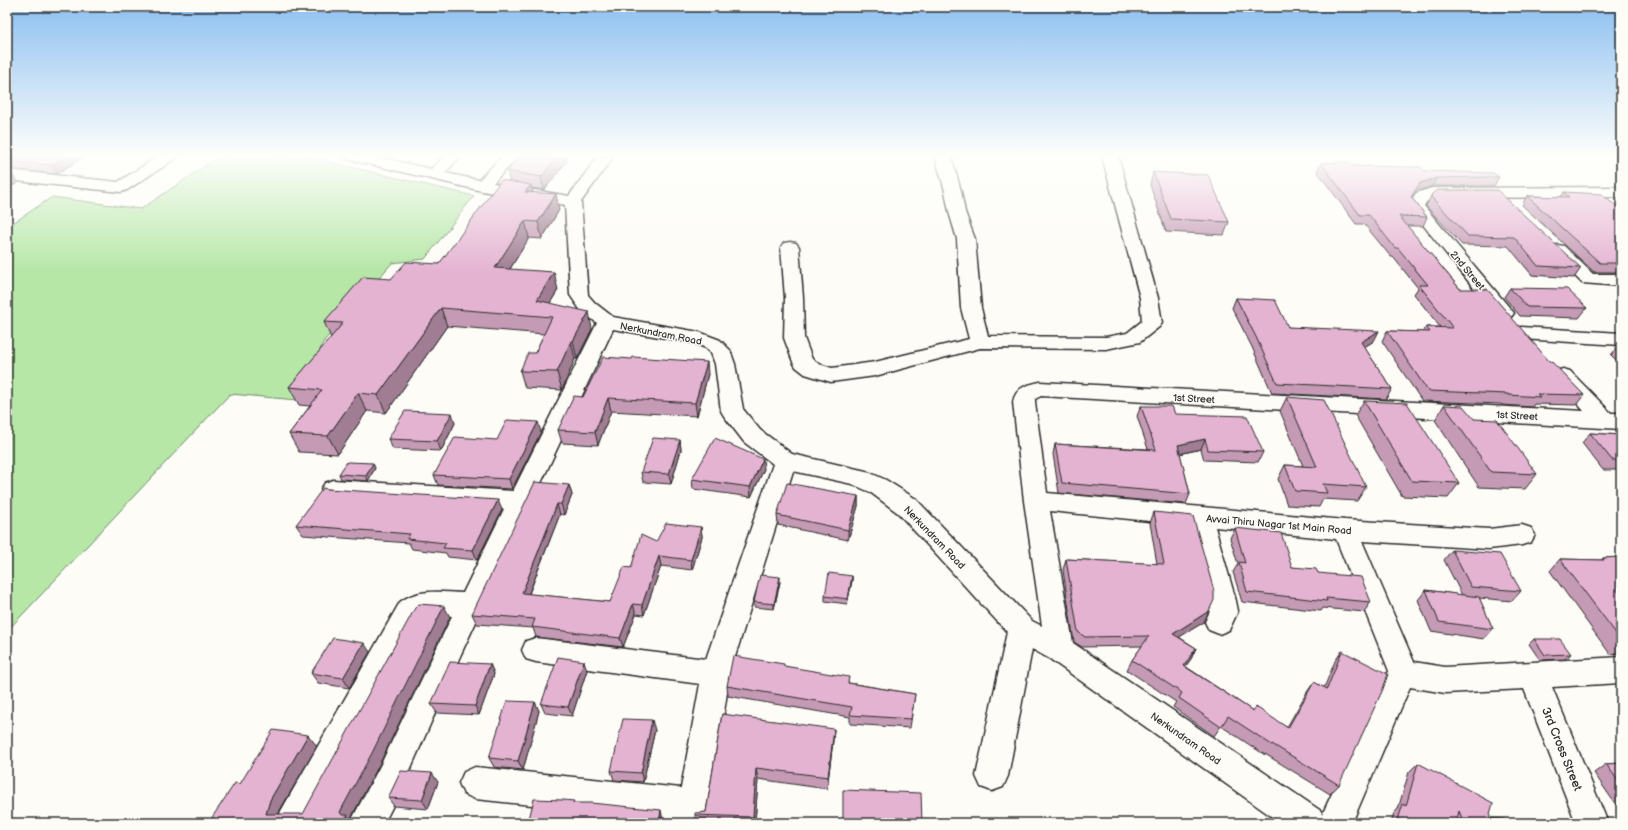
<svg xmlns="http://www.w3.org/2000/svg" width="1628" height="830" font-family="'Balsamiq Sans',sans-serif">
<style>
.green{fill:#b6e7a7;stroke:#708969}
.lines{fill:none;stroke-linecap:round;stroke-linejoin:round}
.minor-casing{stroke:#2b2b2b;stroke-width:3}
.minor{fill:#fdfcf7;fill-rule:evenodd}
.wall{fill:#c59ab5;stroke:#2b2b2b}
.shaded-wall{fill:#a07d93;stroke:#2b2b2b}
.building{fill:#e5b3d2;stroke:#2b2b2b}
.labels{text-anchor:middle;stroke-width:3;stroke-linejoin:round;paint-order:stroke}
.street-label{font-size:10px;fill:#2b2b2b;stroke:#fdfcf7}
.near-street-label{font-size:12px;fill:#2b2b2b;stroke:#fdfcf7}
</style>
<rect width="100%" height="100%" fill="#fdfcf7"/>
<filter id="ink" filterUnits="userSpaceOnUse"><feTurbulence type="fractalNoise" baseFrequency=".025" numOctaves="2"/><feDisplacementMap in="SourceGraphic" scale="8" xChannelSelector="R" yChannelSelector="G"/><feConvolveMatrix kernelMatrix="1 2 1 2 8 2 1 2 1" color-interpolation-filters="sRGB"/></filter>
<g filter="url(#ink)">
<!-- green -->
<polygon class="green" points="220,156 303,156 474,196 425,259 392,263 324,341 297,400 230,394 7,631 7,227 52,197 141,209"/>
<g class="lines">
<defs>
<g id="minor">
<polygon points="159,156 178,156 175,159 127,190 121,192 7,180 7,170 118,182"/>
<path d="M345 156H373L431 169 444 156H461L445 173 479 180 502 156H519L493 183 569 196 598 156H614L581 202 588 295 595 303 613 317 699 332 720 340 730 350 735 364 743 409 760 430 792 454 866 471 886 480 916 499 1032 621 1042 626 1024 501 1013 402C1016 387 1027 385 1040 382L1584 411 1553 376 1556 371 1563 369 1570 371 1611 413H1621V429L1041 396 1035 399V402L1047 493 1345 520 1489 529 1522 525 1531 528 1535 535 1531 542 1522 545 1489 549 1362 541 1414 662 1445 667 1621 657V683L1552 687 1608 823H1576L1524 689 1445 693 1410 687 1352 823H1281L1050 659 1032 649 1008 776 1003 787 992 791 981 787 976 776 1007 632 898 513 870 492 852 484 793 471 730 673 707 823H675V820L475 799 464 794 459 783 464 772 475 767 681 788 700 684 536 662 526 659 522 650 526 641 536 638 706 659 773 464 744 442 724 416 721 411 715 364 711 353 706 348 694 343 613 329 461 654 403 786 384 823H350L381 764 452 616 424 614 420 618 311 823H277L281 811 400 602C418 588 441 592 463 593L504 509 333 498 325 495 321 489 325 483 333 480 513 491 597 323 581 311 570 295 565 205 482 191 348 159ZM1050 511 1189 525 1210 601V611L1205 622 1209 630 1219 634 1229 630 1238 611 1236 601 1215 527 1336 539 1389 671 1322 815 1321 811 1073 643Z"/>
<polygon points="935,156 951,156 961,191 965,212 975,239 981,308 988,336 1106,337 1127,333 1142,321 1140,298 1102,156 1118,156 1158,298 1162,323 1159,327 1140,342 1106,349 980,348 875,376 831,382 805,374 796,367 793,362 784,338 785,298 781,247 784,243 790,242 796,243 799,247 803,298 804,338 812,359 819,364 832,368 875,362 969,339 961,308 957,239 949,212 945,191"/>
<polygon points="1621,187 1621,197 1433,198 1426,202 1424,206 1514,313 1511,317 1504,319 1497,317 1408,206 1416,193 1432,188"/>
<polygon points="1558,245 1564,246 1593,274 1621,274 1621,286 1582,283 1549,250 1552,246"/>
<polygon points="1521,327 1621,333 1621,345 1521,339 1514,337 1511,333 1514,329"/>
</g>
</defs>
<!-- minor casing -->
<use href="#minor" class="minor-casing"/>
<!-- minor -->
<use href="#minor" class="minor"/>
</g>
<!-- wall -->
<g class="wall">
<polygon points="7,156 82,156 83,157 57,174 7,169"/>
<polygon points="567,161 544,190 532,188 533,193 559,210 542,239 529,238 510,269 558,290 550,303 592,329 577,359 575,359 562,390 525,388 520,371 535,353 544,334 447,326 386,413 367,411 338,454 299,452 289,434 310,406 299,405 289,387 331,338 324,322 391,279 439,264 510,182 507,171"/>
<polygon points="1321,163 1352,166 1424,171 1499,177 1494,186 1432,186 1416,192 1412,198 1427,217 1423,226 1407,226 1460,289 1549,361 1584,395 1576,405 1534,404 1532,407 1502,405 1501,404 1422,401 1382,341 1387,331 1423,332 1426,327 1440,327 1414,294 1418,288 1393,257 1391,257 1364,224 1356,224 1317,171"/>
<polygon points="1153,172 1229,222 1224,235 1166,232 1150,185"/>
<polygon points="1564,192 1621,210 1621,272 1594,272 1522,205 1527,196 1561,197"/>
<polygon points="1432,194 1581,268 1574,278 1532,275 1508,246 1462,245 1426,206"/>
<polygon points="1621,195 1621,204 1617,201"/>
<polygon points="1510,288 1587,308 1579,318 1520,316 1504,297"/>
<polygon points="1236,298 1288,327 1374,341 1364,347 1392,389 1386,399 1272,393 1252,347 1232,308"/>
<polygon points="1619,345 1621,345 1621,365 1611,355"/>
<polygon points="708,374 697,416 611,411 598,445 562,443 558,430 583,397"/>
<polygon points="1287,397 1366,487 1357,501 1323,499 1319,507 1287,505 1278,479 1285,465 1303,466 1280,411"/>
<polygon points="1364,401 1459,483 1448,498 1402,496 1355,415"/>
<polygon points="1444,405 1474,419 1537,474 1525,489 1479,487 1435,420"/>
<polygon points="1141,406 1175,414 1263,452 1258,462 1204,460 1201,449 1180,454 1190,494 1186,504 1059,493 1053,454 1055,444 1148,449 1137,416"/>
<polygon points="455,423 441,451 393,449 388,439"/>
<polygon points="541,432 512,489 438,485 434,475"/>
<polygon points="1590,433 1621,435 1621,470 1603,470 1582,443"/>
<polygon points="680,440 681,450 671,484 643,482 641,472"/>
<polygon points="375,468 368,481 341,479 339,474"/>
<polygon points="764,469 751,497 693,489 692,479"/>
<polygon points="569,485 572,495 564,515 560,514 529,594 610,602 631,568 656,542 701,527 702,537 692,570 661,566 644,615 636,614 623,647 536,637 533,628 477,624 472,614"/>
<polygon points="327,489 502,510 477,560 448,557 446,553 412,549 409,543 303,535 296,525"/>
<polygon points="858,496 858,506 848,540 778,525 777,515"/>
<polygon points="1154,512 1204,622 1179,637 1196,648 1191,659 1185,666 1253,711 1287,727 1307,692 1314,682 1324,688 1335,661 1342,651 1339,785 1330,794 1265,754 1265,755 1221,726 1214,736 1173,707 1176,702 1127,670 1132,660 1142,646 1082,647 1074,642 1063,570 1066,559 1157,564 1150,523"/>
<polygon points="1235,528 1292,567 1318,573 1371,602 1364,612 1323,608 1321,611 1242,602 1233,572 1238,564 1230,538"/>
<polygon points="1452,550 1521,591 1512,601 1479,598 1493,629 1484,639 1431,631 1418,600 1426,590 1462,595 1444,560"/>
<polygon points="1621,557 1621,653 1610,654 1550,571 1560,559 1601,560 1603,558"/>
<polygon points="852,576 852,581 847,604 825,601 825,596"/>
<polygon points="780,582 774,609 754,607 754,602"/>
<polygon points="1534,639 1571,654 1565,659 1540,660 1529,644"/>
<polygon points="370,652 349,688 318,683 311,673"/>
<polygon points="490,664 494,674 479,715 437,713 431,704"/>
<polygon points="784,666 849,683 915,694 910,728 850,724 850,717 728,696 727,686"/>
<polygon points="587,670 572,716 545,713 541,704"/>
<polygon points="535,702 539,711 523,770 494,767 489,758"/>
<polygon points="722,714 833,741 827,789 758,779 755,823 696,823 695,815 706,812"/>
<polygon points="655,730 643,782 614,780 611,771"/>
<polygon points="1418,763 1489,818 1545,823 1391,823 1394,813 1398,809 1409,772"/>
<polygon points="1621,763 1621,804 1616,805 1594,773 1606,764"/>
<polygon points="438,782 428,809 394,806 388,798"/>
</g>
<!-- shaded-wall -->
<g class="shaded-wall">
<polygon points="66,156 82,156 83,157 57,174 52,165"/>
<polygon points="558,156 566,156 567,161 544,190 541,177"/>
<polygon points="12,174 18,183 7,189 7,177"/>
<polygon points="1437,178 1432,186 1416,192 1406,206 1411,197 1420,183"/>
<polygon points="531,185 535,201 525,192"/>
<polygon points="556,194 559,210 542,239 538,222"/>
<polygon points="525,221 529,238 500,285 495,268"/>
<polygon points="554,272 558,290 542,316 537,300"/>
<polygon points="441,308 447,326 386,413 378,395"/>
<polygon points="589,312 592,329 577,359 573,341"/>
<polygon points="1379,331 1374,341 1356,352 1361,342"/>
<polygon points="571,341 575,359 562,390 557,372"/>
<polygon points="707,362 708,374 697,416 695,403"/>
<polygon points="358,393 367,411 338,454 328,436"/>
<polygon points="608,398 611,411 598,445 595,432"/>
<polygon points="452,413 455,423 441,451 437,441"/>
<polygon points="538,422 541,432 512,489 509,479"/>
<polygon points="1205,439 1201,449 1174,455 1178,445"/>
<polygon points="680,440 681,450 671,484 669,474"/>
<polygon points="763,459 764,469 751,497 750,487"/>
<polygon points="373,463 375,468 368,481 366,476"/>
<polygon points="569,485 572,495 564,515 561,504"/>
<polygon points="858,496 858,506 848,540 848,530"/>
<polygon points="498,500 502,510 477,560 473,550"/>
<polygon points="557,504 560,514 525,603 522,593"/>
<polygon points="701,527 702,537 692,570 691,560"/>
<polygon points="659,556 661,566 644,615 642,605"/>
<polygon points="852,576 852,581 847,604 848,599"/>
<polygon points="780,577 780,582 774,609 774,604"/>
<polygon points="633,604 636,614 623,647 620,638"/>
<polygon points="444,606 450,617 380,763 351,818 355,823 344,823 340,812"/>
<polygon points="1209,611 1204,622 1168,644 1173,634"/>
<polygon points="364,643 370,652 349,688 343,678"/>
<polygon points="1196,648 1191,659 1179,676 1184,666"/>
<polygon points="584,661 587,670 572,716 568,707"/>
<polygon points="490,664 494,674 479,715 475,706"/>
<polygon points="535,702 539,711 523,770 518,761"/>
<polygon points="652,720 655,730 643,782 641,773"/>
<polygon points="834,729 833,741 827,789 828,777"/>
<polygon points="308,735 317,746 280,810 276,823 266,814 270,800"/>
<polygon points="756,768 758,779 755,823 754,823 753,817"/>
<polygon points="432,773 438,782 428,809 422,800"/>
<polygon points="661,810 663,820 663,823 659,823"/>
</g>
<!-- building -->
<g class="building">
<polygon points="7,156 66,156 52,165 7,161"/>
<polygon points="521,156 558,156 541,177 507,171"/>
<polygon points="1348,162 1352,166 1420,167 1424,171 1493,173 1499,177 1437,178 1420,183 1411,197 1427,217 1399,216 1460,289 1487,289 1549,361 1551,361 1584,395 1537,394 1540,397 1509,395 1508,394 1428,391 1387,331 1430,332 1426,327 1453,328 1419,285 1428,285 1398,248 1395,248 1369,215 1360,215 1321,163"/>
<polygon points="1153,172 1208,175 1229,222 1171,219"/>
<polygon points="7,173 12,174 7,177"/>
<polygon points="501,180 531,185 525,192 556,194 538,222 525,221 495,268 554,272 537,300 589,312 573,341 571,341 557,372 520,371 528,353 535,353 552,317 441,308 378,395 358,393 328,436 289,434 322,390 289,387 343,323 324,322 363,277 391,279 406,262 439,264"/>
<polygon points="1438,190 1497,190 1581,268 1538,266 1514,237 1468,236 1431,197 1432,194"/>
<polygon points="1564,192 1601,194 1621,210 1621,263 1600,263 1527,196 1569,197"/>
<polygon points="1510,288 1567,289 1587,308 1527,307"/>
<polygon points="1236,298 1275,300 1288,327 1379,331 1361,342 1392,389 1277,383 1256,337"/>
<polygon points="603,357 632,359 633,357 707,362 695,403 608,398 595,432 558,430 574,396 583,397"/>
<polygon points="1287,397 1324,400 1366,487 1323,484 1327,493 1295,491 1285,465 1317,467"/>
<polygon points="1364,401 1407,403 1459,483 1412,481"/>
<polygon points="1444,405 1463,406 1474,419 1497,420 1537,474 1491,472"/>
<polygon points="1141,406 1172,406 1175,414 1247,416 1263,452 1208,450 1205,439 1178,445 1190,494 1062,483 1055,444 1156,450"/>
<polygon points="405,411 452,413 437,441 388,439"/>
<polygon points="507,420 538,422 509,479 434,475 455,437 497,440"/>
<polygon points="1590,433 1621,435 1621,460 1612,460"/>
<polygon points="653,438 680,440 669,474 641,472"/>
<polygon points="715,438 763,459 750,487 692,479"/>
<polygon points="347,462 373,463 366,476 339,474"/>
<polygon points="535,482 569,485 561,504 557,504 522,593 610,602 624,567 631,568 641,535 656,542 666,523 701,527 691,560 659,556 642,605 633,604 620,638 532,627 535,619 472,614"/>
<polygon points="787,483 858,496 848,530 777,515"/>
<polygon points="323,488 327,489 498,500 473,550 443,548 446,543 407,539 410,534 296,525"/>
<polygon points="1154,512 1193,516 1214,591 1214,600 1209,611 1173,634 1196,648 1184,666 1253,711 1256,707 1288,728 1314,682 1327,689 1342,651 1388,674 1383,689 1339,785 1272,744 1272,745 1228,716 1221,727 1179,698 1182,693 1132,660 1149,636 1085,637 1078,632 1066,559 1164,564"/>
<polygon points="1235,528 1281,533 1292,567 1316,569 1318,573 1361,577 1371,602 1326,598 1327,601 1247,592 1239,562 1245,563"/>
<polygon points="1452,550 1500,554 1521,591 1471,587"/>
<polygon points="1621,557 1621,585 1619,585 1621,588 1615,588 1621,595 1621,640 1560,559 1604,560 1603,558"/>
<polygon points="829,573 852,576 848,599 825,596"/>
<polygon points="760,575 780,577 774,604 754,602"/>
<polygon points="1426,590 1479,597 1493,629 1439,622"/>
<polygon points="419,604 444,606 372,753 340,812 342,815 348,815 344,823 216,823 209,822 235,783 240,784 273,730 308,735 270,800 266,814 303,814 415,608"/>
<polygon points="333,638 364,643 343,678 311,673"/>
<polygon points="1534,639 1560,639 1571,654 1545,655"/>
<polygon points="733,656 784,664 784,666 849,677 848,683 915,694 911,719 850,715 852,707 727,686"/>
<polygon points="558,657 584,661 568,707 541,704"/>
<polygon points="450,662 490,664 475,706 431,704"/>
<polygon points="507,701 535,702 518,761 489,758"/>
<polygon points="722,714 834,729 828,777 756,768 753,817 695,815 695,813 706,812"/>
<polygon points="623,719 652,720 641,773 611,771"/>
<polygon points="1418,763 1493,803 1489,818 1545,823 1464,823 1459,811 1456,823 1397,823 1403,804 1406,806"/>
<polygon points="1621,763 1621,785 1606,764"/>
<polygon points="401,771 432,773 422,800 388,798"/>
<polygon points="843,790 921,793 922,823 843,823"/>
<polygon points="534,799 563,800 574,801 573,803 591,803 661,810 659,823 528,823"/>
</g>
</g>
<!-- sky -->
<linearGradient id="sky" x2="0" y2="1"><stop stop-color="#8cc0f1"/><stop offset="0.57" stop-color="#fefefb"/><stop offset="1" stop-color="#fefefb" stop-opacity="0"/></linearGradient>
<rect width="1628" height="272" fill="url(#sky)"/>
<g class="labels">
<!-- street labels -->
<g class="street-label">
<text transform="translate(1468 270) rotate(50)" y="4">2nd Street</text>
<text transform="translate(661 333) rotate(11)" y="4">Nerkundram Road</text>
<text transform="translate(1194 398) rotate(3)" y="4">1st Street</text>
<text transform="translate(1517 415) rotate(3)" y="4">1st Street</text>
<text transform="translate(1279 524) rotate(5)" y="4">Avvai Thiru Nagar 1st Main Road</text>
<text transform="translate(935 537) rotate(46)" y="4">Nerkundram Road</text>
<text transform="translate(1186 738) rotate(35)" y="4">Nerkundram Road</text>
</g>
<!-- near-street labels -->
<g class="near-street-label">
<text transform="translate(1562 749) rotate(68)" y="4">3rd Cross Street</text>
</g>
</g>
<!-- margin -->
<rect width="1628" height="830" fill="none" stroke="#fdfcf7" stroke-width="24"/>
<rect x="12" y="12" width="1604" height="806" fill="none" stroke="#2b2b2b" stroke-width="1.5" filter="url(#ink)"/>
</svg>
